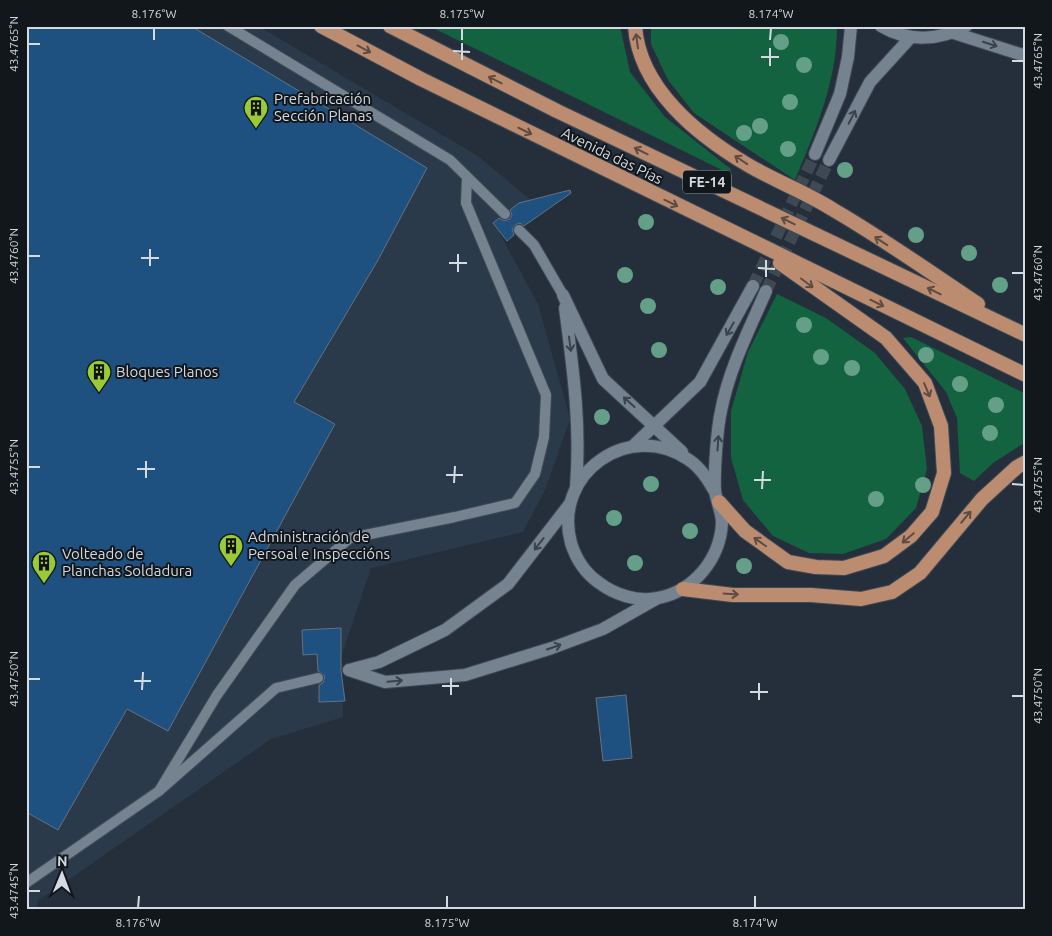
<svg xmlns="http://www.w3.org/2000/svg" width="1052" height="936" font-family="Ubuntu,sans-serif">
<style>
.built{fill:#2b3a4b}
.green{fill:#136240}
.building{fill:#1f5180;stroke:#65717f}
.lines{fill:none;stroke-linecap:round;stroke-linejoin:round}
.tertiary-tunnel{stroke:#3f4954;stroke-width:12;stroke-dasharray:12 6;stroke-linecap:butt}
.service-casing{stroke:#404a54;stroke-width:12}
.tertiary-casing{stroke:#404a54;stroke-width:14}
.trunk-casing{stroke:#404a54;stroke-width:16}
.service{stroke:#758290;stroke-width:10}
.tertiary{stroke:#758290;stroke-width:12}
.trunk{stroke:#bc8c71;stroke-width:14}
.tree{fill:#63a087}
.oneway{stroke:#5e4c42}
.oneway2{stroke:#3a424a}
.ticks{fill:none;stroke:#d3dae2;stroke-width:2}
.labels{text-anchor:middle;stroke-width:4;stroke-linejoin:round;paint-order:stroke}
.shield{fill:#12171c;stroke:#99a0a7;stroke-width:1}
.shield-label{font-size:14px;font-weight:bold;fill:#d3dae2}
.poi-label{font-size:15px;fill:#d3dae2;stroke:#12171c;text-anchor:start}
.street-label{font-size:15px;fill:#d3dae2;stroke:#12171c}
.neatline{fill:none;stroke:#d3dae2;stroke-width:2}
.ticks-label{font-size:12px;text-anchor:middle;fill:#d3dae2}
</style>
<rect width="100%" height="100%" fill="#252f3b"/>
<!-- built -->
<polygon class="built" points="26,26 258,26 478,156 538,206 500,234 538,304 570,419 545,490 523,532 371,568 342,654 343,717 271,739 38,901 36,910 26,910"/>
<!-- green -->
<g class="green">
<polygon points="429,26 620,26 630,72 665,117 732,170 724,171"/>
<path d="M651 26H837C837 82 816 129 795 180L694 113 668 80 651 44Z"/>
<polygon points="777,294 826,318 875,353 905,389 922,426 927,469 916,508 886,539 843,554 809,553 773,536 743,500 731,458 731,411 748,352"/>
<polygon points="911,337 1026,394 1026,442 993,463 974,481 960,473 957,418 946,392 903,338"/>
</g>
<!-- building -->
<g class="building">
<polygon points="26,26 191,26 427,168 378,260 294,402 335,424 168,731 127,709 58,830 26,812"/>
<polygon points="570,190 571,193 524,226 520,223 515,225 512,229 514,235 507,241 493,223 499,218 504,221 510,219 512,215 510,210 519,203"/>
<polygon points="341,628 341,671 345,701 319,702 319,685 323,683 325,676 318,671 317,654 303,655 302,630"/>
<polygon points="626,695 632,758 603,761 596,698"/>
</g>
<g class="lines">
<!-- tertiary-tunnel -->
<g class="tertiary-tunnel">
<polyline points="753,286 815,154"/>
<polyline points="766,291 829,160"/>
</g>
<defs>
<g id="service">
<polyline points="228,26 450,160 505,214"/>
<polyline points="519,230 534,245 563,295"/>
<polyline points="159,791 217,695 295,585 350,538 455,517 515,503 535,474 544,437 546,395 466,203 467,177"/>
<polyline points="26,883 159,791 276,688 318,678"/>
</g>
<g id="tertiary">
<path d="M881 26C908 42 939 41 966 26"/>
<polyline points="954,33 1026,56"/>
<polyline points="815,154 840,94 848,57 851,26"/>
<polyline points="829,160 870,82 911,37"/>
<polyline points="563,295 603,379 682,452"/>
<path d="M565 308C573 369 581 424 576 487"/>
<polyline points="633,446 700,382 753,286"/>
<path d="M715 492C708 480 701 468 689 460 630 419 552 473 571 543 576 559 584 572 598 582 615 595 637 602 658 598 694 591 720 559 722 523 722 512 716 501 715 490 714 473 717 428 721 411 729 369 749 330 766 291"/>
<polyline points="349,670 385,682 465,675 552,648 603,629 656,599"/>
<polyline points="349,670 379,662 445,630 508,584 569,505"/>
</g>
<g id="trunk">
<polyline points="321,26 421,79 1026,375"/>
<polyline points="390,26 557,111 1026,335"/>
<path d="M635 26C639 88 697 135 748 165 775 181 805 192 832 209 882 238 930 272 978 304"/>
<polyline points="719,502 745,531 788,562 816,567 844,568 884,556 911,536 932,512 944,473 941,426 925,383 886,338 780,263"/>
<polyline points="683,589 733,595 811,595 861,599 892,592 920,573 982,499 1017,467 1026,462"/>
</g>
</defs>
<!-- service casing -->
<use href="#service" class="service-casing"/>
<!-- tertiary casing -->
<use href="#tertiary" class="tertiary-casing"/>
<!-- trunk casing -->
<use href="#trunk" class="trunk-casing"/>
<!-- service -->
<use href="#service" class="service"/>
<!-- tertiary -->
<use href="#tertiary" class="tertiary"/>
<!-- trunk -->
<use href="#trunk" class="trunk"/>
</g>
<!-- trees -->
<g class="tree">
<circle cx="781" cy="42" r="8"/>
<circle cx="804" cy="65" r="8"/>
<circle cx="790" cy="102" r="8"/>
<circle cx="760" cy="126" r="8"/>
<circle cx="744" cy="133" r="8"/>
<circle cx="788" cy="149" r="8"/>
<circle cx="845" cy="170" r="8"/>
<circle cx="646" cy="222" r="8"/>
<circle cx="916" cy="235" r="8"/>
<circle cx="969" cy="253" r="8"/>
<circle cx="625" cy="275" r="8"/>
<circle cx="1000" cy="285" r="8"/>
<circle cx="718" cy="287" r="8"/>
<circle cx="648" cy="306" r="8"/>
<circle cx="804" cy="325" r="8"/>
<circle cx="659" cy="350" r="8"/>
<circle cx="926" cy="355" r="8"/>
<circle cx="821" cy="357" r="8"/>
<circle cx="852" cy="368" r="8"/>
<circle cx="960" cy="384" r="8"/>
<circle cx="996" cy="405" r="8"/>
<circle cx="602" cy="417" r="8"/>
<circle cx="990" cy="433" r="8"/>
<circle cx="651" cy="484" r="8"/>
<circle cx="923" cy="485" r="8"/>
<circle cx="876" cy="499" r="8"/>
<circle cx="614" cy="518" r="8"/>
<circle cx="690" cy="531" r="8"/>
<circle cx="635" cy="563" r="8"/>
<circle cx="744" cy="566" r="8"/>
</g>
<!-- one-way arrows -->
<defs><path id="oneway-shaft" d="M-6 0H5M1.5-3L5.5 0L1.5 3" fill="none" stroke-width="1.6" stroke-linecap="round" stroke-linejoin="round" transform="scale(1.25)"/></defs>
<g class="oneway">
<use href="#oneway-shaft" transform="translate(637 41) rotate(-98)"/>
<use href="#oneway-shaft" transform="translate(364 49) rotate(28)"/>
<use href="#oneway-shaft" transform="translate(495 80) rotate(-153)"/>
<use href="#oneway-shaft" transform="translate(525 131) rotate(26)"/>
<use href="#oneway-shaft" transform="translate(641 151) rotate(-154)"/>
<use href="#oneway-shaft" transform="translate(741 160) rotate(-146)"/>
<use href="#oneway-shaft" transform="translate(671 203) rotate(26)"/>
<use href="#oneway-shaft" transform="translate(788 221) rotate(-154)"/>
<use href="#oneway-shaft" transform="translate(881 241) rotate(-147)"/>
<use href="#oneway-shaft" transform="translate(807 283) rotate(37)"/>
<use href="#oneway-shaft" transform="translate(934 291) rotate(-154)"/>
<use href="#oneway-shaft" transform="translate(877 303) rotate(26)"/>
<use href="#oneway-shaft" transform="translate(927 390) rotate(67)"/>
<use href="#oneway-shaft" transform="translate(966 517) rotate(-50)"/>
<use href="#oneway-shaft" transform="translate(908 538) rotate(140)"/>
<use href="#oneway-shaft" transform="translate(760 542) rotate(-145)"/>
<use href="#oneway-shaft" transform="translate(731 594) rotate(4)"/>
</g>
<g class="oneway2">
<use href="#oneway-shaft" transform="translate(990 44) rotate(18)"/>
<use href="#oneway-shaft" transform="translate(852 117) rotate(-63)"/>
<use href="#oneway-shaft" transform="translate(730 329) rotate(120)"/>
<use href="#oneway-shaft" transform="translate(570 344) rotate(82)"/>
<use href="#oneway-shaft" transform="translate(629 402) rotate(-138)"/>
<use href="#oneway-shaft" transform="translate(718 443) rotate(-86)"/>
<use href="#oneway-shaft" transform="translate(539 544) rotate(128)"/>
<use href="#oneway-shaft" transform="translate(554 647) rotate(-19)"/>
<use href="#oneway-shaft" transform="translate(395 681) rotate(-5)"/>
</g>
<!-- ticks -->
<path class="ticks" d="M154 40V28M462 40V28M770 40 771 28M28 44H40M453 51 470 52M761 57H779M462 60V43M1012 61H1024M770 66V48M28 256H40M141 258H159M449 263H467M150 266V249M758 268 775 269M458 272V254M1012 273H1024M766 277V260M28 467H40M137 469H155M446 475H463M146 478V461M754 480H771M454 483 455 466M1012 484 1024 485M762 489 763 471M28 679H40M134 681H151M442 686H459M142 690 143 672M750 692H768M451 695V678M1012 696H1024M759 700V683M28 891H40M138 908 139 896M447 908V896M755 908V896"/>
<!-- icons -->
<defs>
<symbol id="building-pin" viewBox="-11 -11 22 30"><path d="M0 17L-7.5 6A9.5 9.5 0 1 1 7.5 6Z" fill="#99cb36" stroke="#12171c"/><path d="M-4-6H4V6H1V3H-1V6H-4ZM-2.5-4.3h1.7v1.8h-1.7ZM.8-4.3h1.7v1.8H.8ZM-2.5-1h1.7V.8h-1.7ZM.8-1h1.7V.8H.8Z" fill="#111"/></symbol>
</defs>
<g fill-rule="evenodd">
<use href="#building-pin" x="242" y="94" width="28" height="38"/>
<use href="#building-pin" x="85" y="358" width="28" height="38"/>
<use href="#building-pin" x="217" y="532" width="28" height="38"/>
<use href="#building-pin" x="30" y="549" width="28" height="38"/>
</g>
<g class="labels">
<!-- shield labels -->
<rect class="shield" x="683" y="170.5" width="48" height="23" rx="4"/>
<g class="shield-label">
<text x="707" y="187">FE-14</text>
</g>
<!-- poi labels -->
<g class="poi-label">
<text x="274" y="104">Prefabricación<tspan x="274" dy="17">Sección Planas</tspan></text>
<text x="116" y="377">Bloques Planos</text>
<text x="248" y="542">Administración de<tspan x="248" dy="17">Persoal e Inspeccións</tspan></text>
<text x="62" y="559">Volteado de<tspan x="62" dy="17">Planchas Soldadura</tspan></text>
</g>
<!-- street labels -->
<g class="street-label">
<text transform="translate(612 156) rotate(26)" y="5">Avenida das Pías</text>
</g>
</g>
<!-- border -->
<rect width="1052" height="936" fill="none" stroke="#12171c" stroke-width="55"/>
<!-- north arrow -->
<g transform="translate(62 874) rotate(1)" stroke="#12171c" stroke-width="4" paint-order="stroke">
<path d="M0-4L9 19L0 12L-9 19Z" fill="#d3dae2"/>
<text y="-8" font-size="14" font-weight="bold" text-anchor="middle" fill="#d3dae2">N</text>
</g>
<rect x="28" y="28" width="996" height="880" class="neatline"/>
<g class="ticks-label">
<text x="154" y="18">8.176°W</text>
<text x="462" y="18">8.175°W</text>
<text x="771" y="18">8.174°W</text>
<text transform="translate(14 44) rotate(-90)" y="4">43.4765°N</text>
<text transform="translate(1038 61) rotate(-90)" y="4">43.4765°N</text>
<text transform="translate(14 256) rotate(-90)" y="4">43.4760°N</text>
<text transform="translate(1038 273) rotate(-90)" y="4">43.4760°N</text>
<text transform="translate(14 467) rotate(-90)" y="4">43.4755°N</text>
<text transform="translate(1038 485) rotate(-90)" y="4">43.4755°N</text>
<text transform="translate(14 679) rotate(-90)" y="4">43.4750°N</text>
<text transform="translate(1038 696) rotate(-90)" y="4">43.4750°N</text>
<text transform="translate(14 891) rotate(-90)" y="4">43.4745°N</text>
<text x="138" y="927">8.176°W</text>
<text x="447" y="927">8.175°W</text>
<text x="755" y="927">8.174°W</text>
</g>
</svg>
